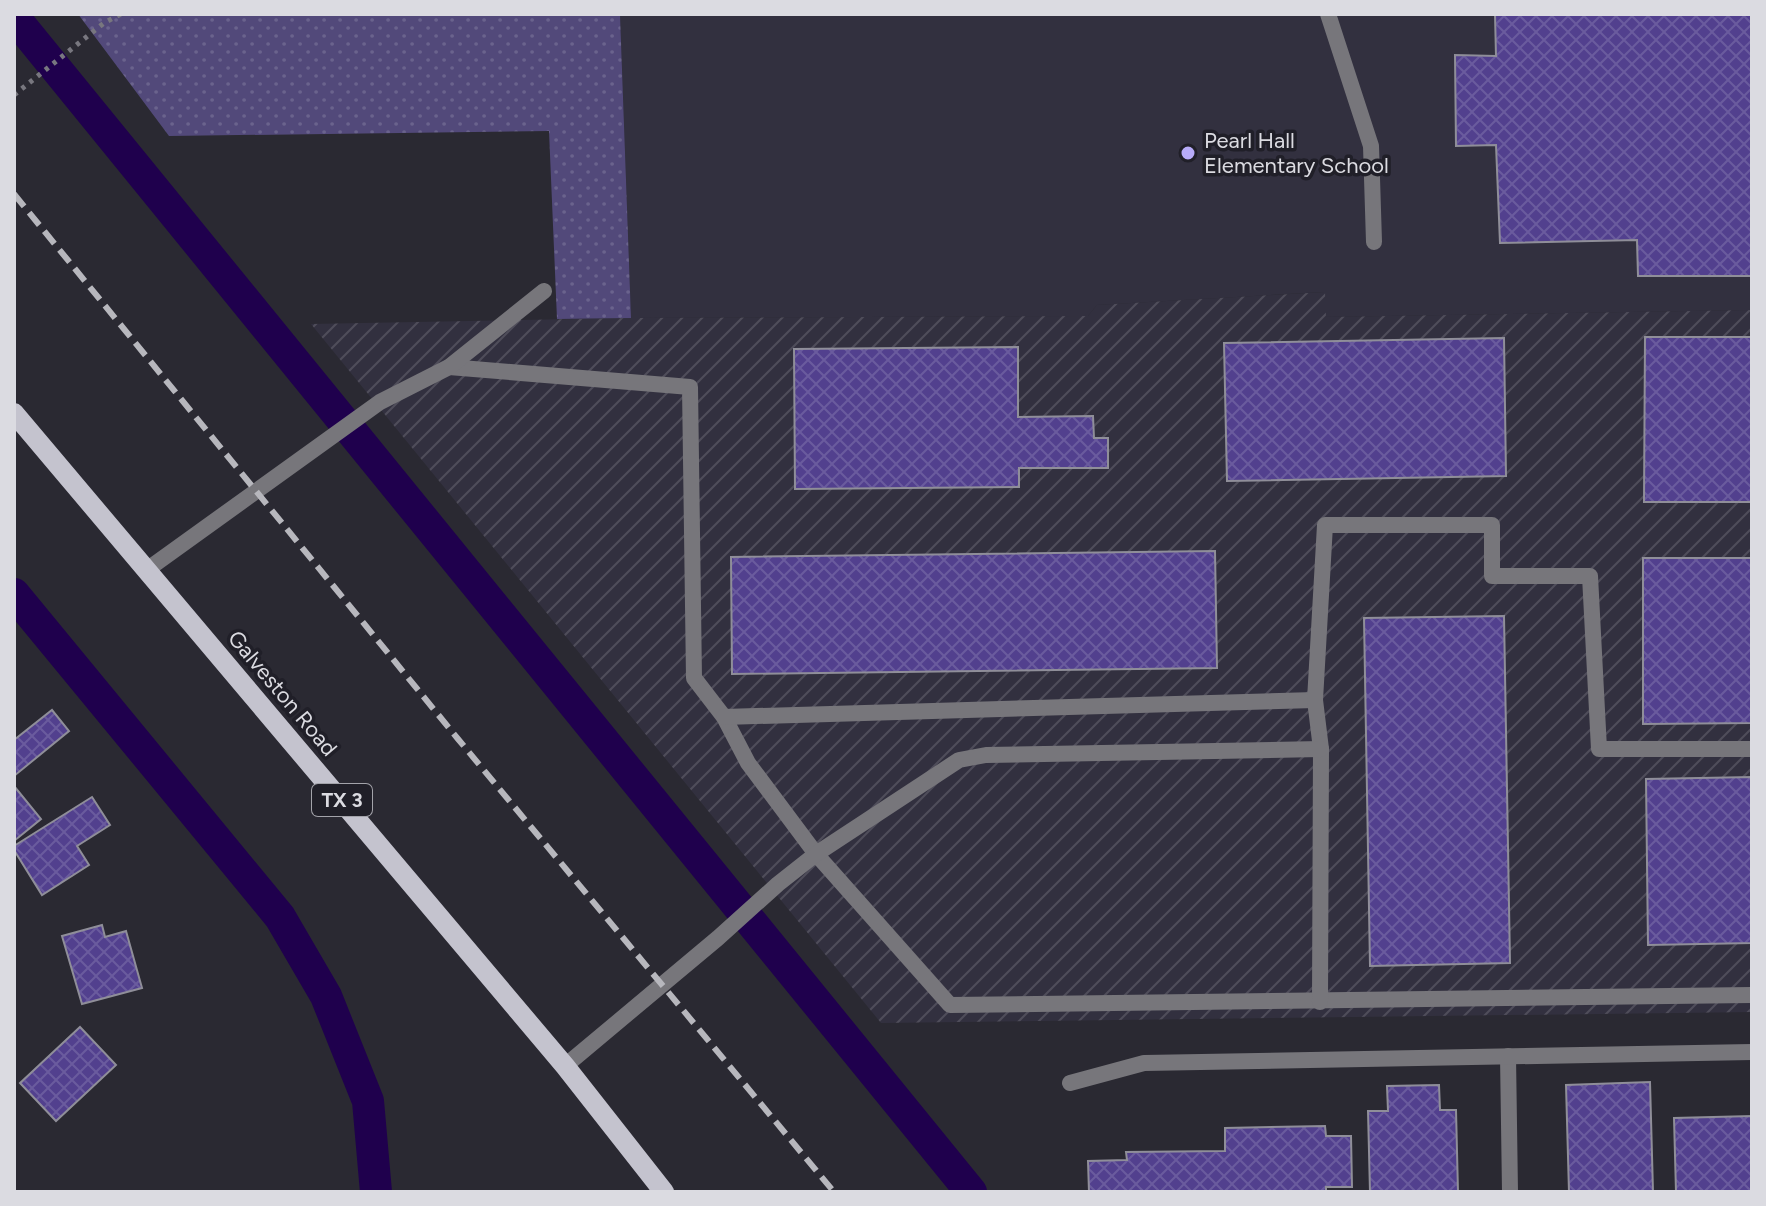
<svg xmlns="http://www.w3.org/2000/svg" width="1766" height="1206" font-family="Figtree,sans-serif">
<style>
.built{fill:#32303f}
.industrial{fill:url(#industrial-furrows)}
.grass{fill:url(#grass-dots)}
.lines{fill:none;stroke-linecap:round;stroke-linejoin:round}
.canal{stroke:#1f004d;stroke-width:32}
.building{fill:url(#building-cross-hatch);stroke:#8f8e99;stroke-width:2}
.path{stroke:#78777f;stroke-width:5;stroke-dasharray:4 6;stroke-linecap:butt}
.lane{stroke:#77767b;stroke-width:16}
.primary{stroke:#c4c3ce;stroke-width:20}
.rail{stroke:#b7b7bd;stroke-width:6;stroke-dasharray:16 8;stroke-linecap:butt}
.poi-dot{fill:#b7abf8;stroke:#201f28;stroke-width:3}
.labels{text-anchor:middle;stroke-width:7;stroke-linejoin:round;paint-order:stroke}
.shield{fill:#201f28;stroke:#a3a3aa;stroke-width:2}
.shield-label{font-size:20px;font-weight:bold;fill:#dbdbe1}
.poi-label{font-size:22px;fill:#dbdbe1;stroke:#201f28;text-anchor:start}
.street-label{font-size:22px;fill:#dbdbe1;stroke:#201f28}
</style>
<defs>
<pattern id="industrial-furrows" width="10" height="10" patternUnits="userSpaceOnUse" patternTransform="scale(2)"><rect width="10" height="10" fill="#32303f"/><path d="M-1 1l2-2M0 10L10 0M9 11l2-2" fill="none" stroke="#4f4d5a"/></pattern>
<pattern id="grass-dots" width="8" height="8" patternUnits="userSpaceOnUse" patternTransform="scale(2)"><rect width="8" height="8" fill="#52497a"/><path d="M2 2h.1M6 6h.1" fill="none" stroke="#6a638d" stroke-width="1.8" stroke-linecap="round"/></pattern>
<pattern id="building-cross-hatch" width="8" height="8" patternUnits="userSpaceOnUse" patternTransform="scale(2)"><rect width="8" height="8" fill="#52408e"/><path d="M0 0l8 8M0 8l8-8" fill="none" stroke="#6a5b9e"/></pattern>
</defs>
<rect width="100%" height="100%" fill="#2a2932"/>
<!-- built -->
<polygon class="built" points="620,14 1752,14 1752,310 1325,317 1324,292 1097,305 1088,316 631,318"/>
<!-- industrial -->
<polygon class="industrial" points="1325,292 1326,317 1752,310 1752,1012 881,1023 311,324 631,318 1088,316 1097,305"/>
<!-- grass -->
<polygon class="grass" points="78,14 620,14 631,318 557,319 549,131 169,136"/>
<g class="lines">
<!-- canal -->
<g class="canal">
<polyline points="14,17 971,1192"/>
<polyline points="14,594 280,917 326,996 368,1101 376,1192"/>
</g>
</g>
<!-- building -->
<g class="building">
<polygon points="1495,14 1752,14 1752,276 1638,276 1637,240 1500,243 1496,145 1456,146 1455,55 1496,56"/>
<polygon points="1645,337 1752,337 1752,502 1644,502"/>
<polygon points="1504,338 1506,476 1227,481 1224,343"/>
<polygon points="1018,347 1018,417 1093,416 1094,438 1108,438 1108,468 1019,468 1019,487 795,489 794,349"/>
<polygon points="1215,551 1217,668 732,674 731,557"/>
<polygon points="1643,558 1752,558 1752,723 1643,724"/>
<polygon points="1504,616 1510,963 1370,966 1364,618"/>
<polygon points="52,710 69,731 14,776 14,740"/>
<polygon points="1752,777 1752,943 1648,945 1646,779"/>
<polygon points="14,786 41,819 14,841"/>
<polygon points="92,797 110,825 77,846 89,865 42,895 14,850 14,846"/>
<polygon points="102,925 105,937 126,931 142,988 82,1004 62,936"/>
<polygon points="80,1027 116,1065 56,1121 20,1083"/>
<polygon points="1650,1082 1653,1192 1569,1192 1566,1085"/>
<polygon points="1439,1085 1440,1110 1456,1110 1458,1192 1370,1192 1368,1111 1388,1111 1387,1086"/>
<polygon points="1752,1116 1752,1192 1676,1192 1674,1118"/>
<polygon points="1325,1126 1326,1136 1351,1136 1352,1187 1326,1187 1326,1192 1089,1192 1088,1161 1127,1160 1126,1152 1225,1151 1225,1128"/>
</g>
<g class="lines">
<!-- path -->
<polyline class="path" points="14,95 104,23 121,14"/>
<!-- lane -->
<g class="lane">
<polyline points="1328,14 1371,146 1374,242"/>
<polyline points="449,367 690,387 694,678 724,717 748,763 816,854 950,1005 1752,995"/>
<polyline points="148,569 380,402 449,367 544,291"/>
<polyline points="724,717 1315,700"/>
<polyline points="1320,1002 1321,749 1315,700 1325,525 1492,525 1492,576 1590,576 1599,749 1752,749"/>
<polyline points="1508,1056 1510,1192"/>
<polyline points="565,1066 718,938 778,884 816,854 959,760 986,755 1321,749"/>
<polyline points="1070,1083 1144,1063 1752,1052"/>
</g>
<!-- primary -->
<polyline class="primary" points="14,413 565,1066 664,1192"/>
<!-- rail -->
<polyline class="rail" points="14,194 458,739 834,1192"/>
</g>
<!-- markers -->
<circle class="poi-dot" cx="1188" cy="153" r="8"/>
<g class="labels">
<!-- shield labels -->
<rect class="shield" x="312" y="784" width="60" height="32" rx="6"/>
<g class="shield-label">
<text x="342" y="807">TX 3</text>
</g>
<!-- poi labels -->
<g class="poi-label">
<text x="1204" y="148">Pearl Hall<tspan x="1204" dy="25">Elementary School</tspan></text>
</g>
<!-- street labels -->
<g class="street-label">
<text transform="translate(283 693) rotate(50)" y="8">Galveston Road</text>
</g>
</g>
<!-- border -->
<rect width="1766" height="1206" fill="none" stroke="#dbdbe1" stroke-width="32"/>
</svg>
